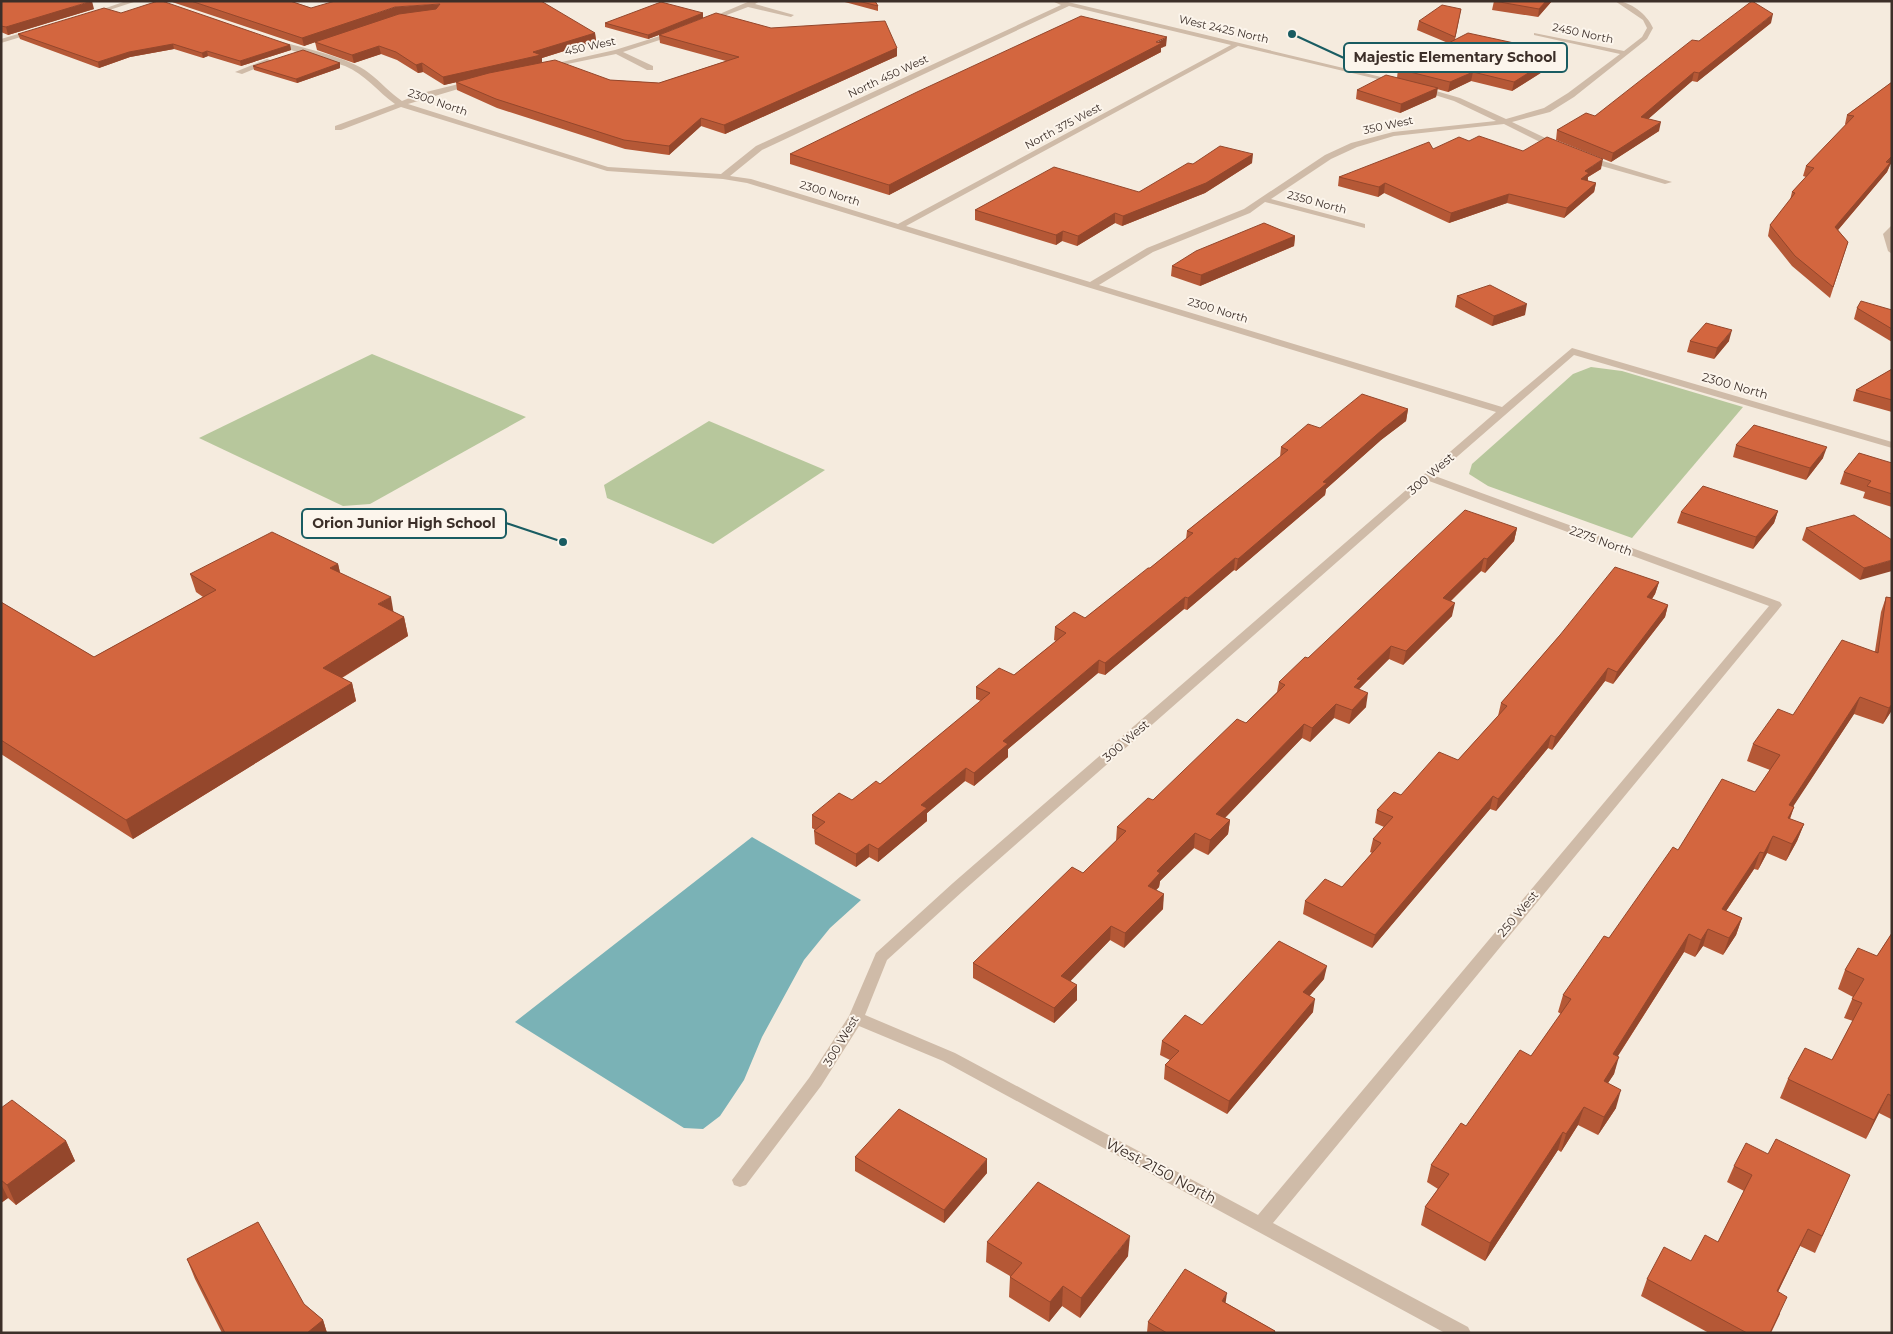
<svg xmlns="http://www.w3.org/2000/svg" width="1893" height="1334" font-family="Montserrat,sans-serif">
<style>
.green{fill:#b7c79c}
.water{fill:#7ab2b6}
.lines{fill:none;stroke-linecap:round;stroke-linejoin:round}
.minor{fill:#cfbba8;fill-rule:evenodd}
.wall{fill:#b55836}
.shaded-wall{fill:#94472c}
.building{fill:#d3663f;stroke:#94472c}
.labels{text-anchor:middle;stroke-width:4;stroke-linejoin:round;paint-order:stroke}
.far-street-label{font-size:11px;fill:#3c2f29;stroke:#fcf5ec}
.street-label{font-size:12px;fill:#3c2f29;stroke:#fcf5ec}
.near-street-label{font-size:15px;fill:#3c2f29;stroke:#fcf5ec}
.leader{fill:none;stroke:#195c62;stroke-width:2}
.callout-dot{fill:#195c62;stroke:#fcf5ec;stroke-width:2}
.callout{fill:#fcf5ec;stroke:#195c62;stroke-width:2}
.callout-label{font-size:14px;text-anchor:middle;font-weight:bold;fill:#3c2f29}
</style>
<rect width="100%" height="100%" fill="#f5ebde"/>
<!-- green -->
<g class="green">
<polygon points="372,354 526,417 370,504 343,506 199,438"/>
<polygon points="1591,367 1622,371 1743,407 1632,538 1488,486 1469,474 1472,464 1573,374"/>
<polygon points="709,421 825,470 713,544 607,498 604,485"/>
</g>
<!-- water -->
<polygon class="water" points="752,837 861,900 830,928 804,960 762,1037 744,1080 720,1116 703,1129 684,1128 515,1022"/>
<g class="lines">
<!-- minor -->
<g class="minor">
<polygon points="126,1 137,1 94,15 89,14"/>
<polygon points="750,1 760,1 755,4 794,15 791,17 748,7 708,22 703,21"/>
<path d="M1052 1 1068 2 1402 82 1398 84 1238 46 906 226 1090 282 1147 248 1244 209 1325 155 1351 143 1393 132 1496 121 1454 101 1419 90V86L1460 98 1506 119 1544 108 1568 93 1620 54 1534 35V33L1624 51 1642 37 1647 28 1643 20 1615 1C1630 1 1647 14 1653 28L1647 39 1574 97 1550 112 1512 122 1560 145V149H1554L1504 124 1394 136 1357 147 1331 159 1271 199 1365 224V228L1265 202 1250 213 1153 252 1099 285 1502 407 1572 348 1892 442V448L1574 355 1435 476 1780 602 1782 605 1273 1223 1468 1327 1471 1333H1445L943 1061 859 1026 821 1086 746 1185 740 1187 734 1185 732 1180 809 1078 849 1016 876 953 953 883 1496 412 747 183 723 179 607 171 401 107 341 130H335V126L395 104C378 92 365 74 345 66 326 59 285 51 270 41L276 40C302 48 349 57 369 73 381 82 390 93 402 101L422 93 475 80V84L408 104 608 167 721 174 756 146 1061 5ZM1069 6 1231 45 898 224 751 179 730 176 762 150ZM1429 481 1769 606 1258 1215 955 1053 865 1015 887 960 963 891Z"/>
<polygon points="35,29 37,30 37,32 1,43 1,39"/>
<polygon points="676,31 679,33 678,34 623,52 653,66 653,70 647,70 616,54 548,68 544,66 615,50"/>
<polygon points="267,59 274,61 242,74 235,72"/>
<polygon points="1584,157 1590,157 1672,182 1665,184 1584,161"/>
<polygon points="1892,225 1892,254 1888,251 1883,234"/>
</g>
</g>
<!-- wall -->
<g class="wall">
<polygon points="1,1 94,9 8,35 1,32"/>
<polygon points="172,1 290,1 311,8 595,33 596,41 542,58 542,62 610,80 659,83 726,61 660,43 659,35 648,39 605,27 605,23 703,13 703,18 669,31 771,28 897,48 897,56 725,134 701,126 669,155 625,149 497,108 457,90 456,82 444,85 423,72 418,73 397,60 381,54 354,63 317,50 315,42 304,46 172,2"/>
<polygon points="841,1 875,1 878,6 878,11"/>
<polygon points="1494,1 1552,1 1538,17 1492,10"/>
<polygon points="1461,9 1455,40 1560,53 1558,62 1512,91 1471,81 1448,92 1437,89 1436,97 1400,113 1356,99 1357,90 1397,78 1398,69 1448,43 1417,30 1419,21"/>
<polygon points="121,13 290,45 291,50 241,66 208,56 203,58 174,49 130,57 99,68 20,39 18,34"/>
<polygon points="1771,23 1697,82 1692,81 1648,119 1659,131 1611,162 1556,140 1557,130 1595,116 1699,41"/>
<polygon points="1166,46 1161,48 1161,52 889,195 790,164 790,154"/>
<polygon points="340,63 340,68 297,83 254,70 253,66"/>
<polygon points="1892,82 1892,162 1890,165 1887,172 1838,230 1848,242 1830,298 1792,266 1768,236 1770,225 1790,200 1792,192 1806,177 1803,176 1806,166 1846,125 1845,124 1847,115"/>
<polygon points="1433,149 1523,151 1601,169 1588,177 1588,181 1596,183 1594,192 1564,218 1507,203 1449,223 1384,193 1378,197 1338,186 1339,177"/>
<polygon points="1252,163 1205,193 1122,226 1115,223 1077,246 1062,241 1056,245 975,220 975,210 1139,192 1193,164"/>
<polygon points="1295,236 1294,246 1200,286 1171,276 1172,266"/>
<polygon points="1457,296 1525,315 1492,326 1455,307"/>
<polygon points="1857,308 1892,310 1892,342 1854,319"/>
<polygon points="1690,341 1729,341 1714,359 1687,352"/>
<polygon points="1892,369 1892,412 1853,401 1856,390"/>
<polygon points="1408,409 1406,421 1381,440 1326,489 1325,495 1236,571 1234,570 1187,610 1184,609 1105,675 1098,673 1008,749 1008,757 974,786 965,781 927,813 927,821 878,862 869,857 856,867 815,844 814,831 815,830 812,828 812,815 852,800 880,784 981,701 976,699 976,687 1014,675 1056,641 1054,640 1055,627 1085,618 1150,568 1186,539 1187,531 1280,457 1281,447 1320,428"/>
<polygon points="1736,445 1823,458 1806,480 1733,457"/>
<polygon points="1892,463 1892,507 1863,498 1865,492 1840,484 1844,472"/>
<polygon points="1778,511 1774,523 1753,549 1677,523 1681,512"/>
<polygon points="1517,528 1514,541 1485,573 1481,571 1451,601 1452,616 1403,665 1389,659 1359,689 1366,707 1349,724 1334,718 1310,742 1302,738 1225,818 1230,820 1228,834 1208,855 1194,848 1160,881 1159,887 1156,890 1163,909 1124,948 1110,940 1070,981 1077,1000 1054,1023 973,978 973,963 1083,873 1116,841 1117,827 1153,800 1246,723 1277,692 1279,682 1308,658"/>
<polygon points="1806,528 1892,540 1860,580 1802,540"/>
<polygon points="338,564 340,573 394,612 404,617 408,636 342,678 352,683 356,701 133,839 1,754 1,602 94,657 203,597 196,592 190,574"/>
<polygon points="1659,582 1655,594 1652,599 1668,605 1665,617 1613,684 1605,681 1552,750 1548,748 1496,811 1490,809 1372,948 1303,914 1305,901 1342,887 1372,853 1370,852 1373,839 1384,827 1375,823 1377,810 1401,795 1458,760 1498,716 1501,703 1560,635"/>
<polygon points="1886,597 1892,598 1892,710 1883,724 1854,714 1793,806 1794,807 1790,819 1804,824 1797,841 1786,861 1767,853 1758,870 1754,869 1726,911 1742,918 1736,935 1723,955 1703,946 1695,957 1684,952 1618,1056 1614,1074 1608,1083 1616,1108 1598,1135 1578,1125 1561,1152 1558,1150 1485,1261 1421,1225 1425,1207 1438,1189 1427,1182 1431,1165 1531,1056 1561,1014 1558,1012 1563,995 1609,938 1678,850 1755,792 1770,770 1747,761 1753,744 1793,715 1875,651 1881,612"/>
<polygon points="1892,933 1892,1117 1891,1119 1879,1113 1866,1139 1780,1098 1788,1079 1832,1060 1853,1021 1844,1018 1853,997 1838,989 1845,970 1877,956"/>
<polygon points="1324,979 1309,996 1313,1012 1227,1114 1164,1079 1165,1065 1170,1060 1160,1055 1162,1041 1202,1025"/>
<polygon points="1,1108 66,1141 75,1161 16,1205 8,1198 1,1203"/>
<polygon points="1768,1154 1850,1175 1815,1253 1800,1246 1778,1292 1780,1314 1771,1333 1709,1333 1641,1296 1647,1279 1691,1261 1718,1242 1744,1191 1727,1182 1734,1166"/>
<polygon points="855,1157 987,1173 944,1223 855,1171"/>
<polygon points="987,1242 1128,1256 1080,1318 1062,1306 1049,1322 1009,1297 1010,1277 1010,1276 986,1262"/>
<polygon points="187,1259 304,1304 323,1320 327,1333 222,1333 195,1279"/>
<polygon points="1226,1303 1275,1331 1275,1333 1147,1333 1148,1322"/>
</g>
<!-- shaded-wall -->
<g class="shaded-wall">
<polygon points="92,1 94,9 8,35 6,27"/>
<polygon points="1546,1 1552,1 1538,17 1539,9"/>
<polygon points="440,4 441,12 396,15 304,46 302,38 395,7"/>
<polygon points="703,13 703,18 648,39 648,35"/>
<polygon points="1773,14 1771,23 1697,82 1699,73"/>
<polygon points="595,33 596,41 542,58 542,63 444,85 443,77 533,52"/>
<polygon points="1167,37 1166,46 1161,48 1161,52 889,195 889,185"/>
<polygon points="173,44 174,49 130,57 99,68 98,62 129,52"/>
<polygon points="290,45 291,50 241,66 240,61"/>
<polygon points="379,46 381,54 354,63 352,55"/>
<polygon points="897,48 897,56 725,134 724,125"/>
<polygon points="207,51 208,56 203,58 202,53"/>
<polygon points="1560,53 1558,62 1512,91 1514,82"/>
<polygon points="340,63 340,68 297,83 296,79"/>
<polygon points="422,63 423,72 418,73 416,65"/>
<polygon points="1473,72 1471,81 1448,92 1450,82"/>
<polygon points="1694,72 1692,81 1639,127 1641,117"/>
<polygon points="1438,88 1436,97 1400,113 1401,104"/>
<polygon points="701,118 701,126 669,155 669,146"/>
<polygon points="1661,122 1659,131 1611,162 1613,153"/>
<polygon points="1253,154 1252,163 1205,193 1122,226 1123,216"/>
<polygon points="1892,156 1892,162 1890,165 1887,172 1832,237 1835,227"/>
<polygon points="1603,159 1601,169 1588,177 1587,182 1581,179 1585,171"/>
<polygon points="1385,183 1384,193 1378,197 1379,187"/>
<polygon points="1596,183 1594,192 1564,218 1567,208"/>
<polygon points="1509,194 1507,203 1449,223 1451,213"/>
<polygon points="1115,213 1115,223 1077,246 1078,236"/>
<polygon points="1063,231 1062,241 1056,245 1056,235"/>
<polygon points="1295,236 1294,246 1200,286 1201,275"/>
<polygon points="1527,304 1525,315 1492,326 1494,316"/>
<polygon points="1732,330 1729,341 1714,359 1717,348"/>
<polygon points="1408,409 1406,421 1381,440 1326,489 1325,495 1236,571 1238,559 1323,482 1383,429"/>
<polygon points="1827,447 1823,458 1806,480 1810,468"/>
<polygon points="1778,511 1774,523 1753,549 1756,537"/>
<polygon points="1517,528 1514,541 1485,573 1487,559"/>
<polygon points="1235,558 1234,570 1187,610 1188,598"/>
<polygon points="1484,558 1481,571 1440,611 1443,598"/>
<polygon points="1892,560 1892,571 1860,580 1864,568"/>
<polygon points="338,564 342,581 330,568"/>
<polygon points="1659,582 1655,594 1644,610 1647,597"/>
<polygon points="391,597 394,615 378,604"/>
<polygon points="1185,597 1184,609 1105,675 1105,663"/>
<polygon points="1455,603 1452,616 1403,665 1406,651"/>
<polygon points="1668,605 1665,617 1613,684 1617,672"/>
<polygon points="404,617 408,636 328,686 323,668"/>
<polygon points="1391,646 1389,659 1359,689 1358,694 1354,687 1357,679"/>
<polygon points="1099,660 1098,673 1008,749 1008,757 974,786 974,773 1003,741"/>
<polygon points="1608,668 1605,681 1552,750 1555,737"/>
<polygon points="352,683 356,701 133,839 126,820"/>
<polygon points="1368,693 1366,707 1349,724 1352,710"/>
<polygon points="1860,697 1854,714 1783,822 1789,805"/>
<polygon points="1336,704 1334,718 1310,742 1312,728"/>
<polygon points="1892,704 1892,710 1883,724 1889,708"/>
<polygon points="1304,724 1302,738 1215,828 1216,814"/>
<polygon points="1551,735 1548,748 1496,811 1498,799"/>
<polygon points="966,768 965,781 927,813 927,821 878,862 878,849 921,805"/>
<polygon points="1493,796 1490,809 1372,948 1375,935"/>
<polygon points="1794,807 1788,823 1788,818"/>
<polygon points="1230,820 1228,834 1208,855 1210,840"/>
<polygon points="1804,824 1797,841 1786,861 1792,844"/>
<polygon points="1195,833 1194,848 1160,881 1159,887 1146,900 1148,886 1157,871"/>
<polygon points="1773,836 1767,853 1758,870 1764,853"/>
<polygon points="869,844 869,857 856,867 856,854"/>
<polygon points="1760,852 1754,869 1716,926 1722,909"/>
<polygon points="1164,894 1163,909 1124,948 1125,933"/>
<polygon points="1742,918 1736,935 1723,955 1729,938"/>
<polygon points="1111,926 1110,940 1061,991 1061,976"/>
<polygon points="1708,929 1703,946 1695,957 1701,940"/>
<polygon points="1689,934 1684,952 1608,1071 1613,1054"/>
<polygon points="1327,966 1324,979 1301,1006 1303,992"/>
<polygon points="1077,985 1077,1000 1054,1023 1054,1008"/>
<polygon points="1315,999 1313,1012 1227,1114 1229,1101"/>
<polygon points="1619,1057 1614,1074 1598,1098 1604,1081"/>
<polygon points="1621,1090 1616,1108 1598,1135 1604,1117"/>
<polygon points="1888,1094 1879,1113 1866,1139 1874,1120"/>
<polygon points="1584,1107 1578,1125 1561,1152 1566,1134"/>
<polygon points="1563,1132 1558,1150 1485,1261 1490,1243"/>
<polygon points="66,1141 75,1161 16,1205 7,1185"/>
<polygon points="987,1159 987,1173 944,1223 944,1210"/>
<polygon points="1,1184 8,1198 1,1203"/>
<polygon points="1808,1229 1800,1246 1770,1308 1777,1291"/>
<polygon points="1130,1236 1128,1256 1080,1318 1081,1298"/>
<polygon points="1063,1286 1062,1306 1049,1322 1050,1302"/>
<polygon points="1227,1293 1225,1307 1222,1301"/>
<polygon points="323,1320 327,1333 307,1333"/>
</g>
<!-- building -->
<g class="building">
<polygon points="1,1 92,1 6,27 1,26"/>
<polygon points="158,1 162,1 290,45 240,61 207,51 202,53 173,44 129,52 98,62 18,34 104,8 121,13"/>
<polygon points="191,1 290,1 311,8 335,1 541,1 595,33 533,52 541,55 443,77 422,63 416,65 396,52 379,46 352,55 315,42 399,14 436,9 440,4 395,7 302,38"/>
<polygon points="858,1 875,1 878,6"/>
<polygon points="1494,1 1546,1 1539,9"/>
<polygon points="1752,1 1773,14 1699,73 1694,72 1641,117 1661,122 1613,153 1557,130 1586,113 1595,116 1692,40 1699,41"/>
<polygon points="661,2 703,13 648,35 605,23"/>
<polygon points="1442,5 1461,9 1455,37 1419,21"/>
<polygon points="716,13 771,28 885,21 897,48 724,125 701,118 669,146 624,140 496,99 456,82 489,73 555,60 610,80 659,83 739,57 659,35"/>
<polygon points="1081,16 1167,37 1156,42 1162,43 889,185 790,154 917,92"/>
<polygon points="1468,33 1560,53 1514,82 1473,72 1450,82 1398,69"/>
<polygon points="303,50 340,63 296,79 253,66"/>
<polygon points="1386,75 1438,88 1401,104 1357,90"/>
<polygon points="1892,82 1892,156 1886,162 1890,163 1835,227 1848,242 1833,287 1795,256 1770,225 1795,193 1792,192 1814,168 1806,166 1854,116 1847,115"/>
<polygon points="1479,136 1523,151 1547,137 1603,159 1585,171 1589,173 1581,179 1596,183 1567,208 1509,194 1451,213 1385,183 1379,187 1339,177 1429,142 1433,149 1459,137 1469,141"/>
<polygon points="1220,146 1253,154 1206,183 1123,216 1115,213 1078,236 1063,231 1056,235 975,210 1054,167 1139,192 1188,163 1193,164"/>
<polygon points="1264,223 1295,236 1201,275 1172,266 1196,251"/>
<polygon points="1490,285 1527,304 1494,316 1457,296"/>
<polygon points="1861,301 1892,310 1892,329 1857,308"/>
<polygon points="1706,323 1732,330 1717,348 1690,341"/>
<polygon points="1892,369 1892,400 1856,390"/>
<polygon points="1362,394 1408,409 1383,429 1323,482 1327,483 1238,559 1235,558 1188,598 1185,597 1105,663 1099,660 1003,741 1008,744 974,773 966,768 921,805 927,808 878,849 869,844 856,854 814,831 825,822 812,815 839,793 852,800 876,781 880,784 990,693 976,687 999,668 1014,675 1066,633 1055,627 1074,612 1085,618 1148,568 1150,568 1193,533 1187,531 1288,450 1281,447 1308,424 1320,428"/>
<polygon points="1754,425 1827,447 1810,468 1736,445"/>
<polygon points="1859,453 1892,463 1892,494 1867,486 1871,481 1844,472"/>
<polygon points="1703,486 1778,511 1756,537 1681,512"/>
<polygon points="1465,510 1517,528 1487,559 1484,558 1443,598 1455,603 1406,651 1391,646 1357,679 1361,680 1354,687 1368,693 1352,710 1336,704 1312,728 1304,724 1216,814 1230,820 1210,840 1195,833 1157,871 1160,873 1148,886 1164,894 1125,933 1111,926 1061,976 1077,985 1054,1008 973,963 1072,867 1083,873 1126,831 1117,827 1148,798 1153,800 1237,719 1246,723 1285,685 1279,682 1305,657 1308,658"/>
<polygon points="1854,515 1892,540 1892,560 1864,568 1806,528"/>
<polygon points="272,532 338,564 330,568 391,597 378,604 404,617 323,668 352,683 126,820 1,740 1,602 94,657 216,590 190,574"/>
<polygon points="1615,567 1659,582 1647,597 1668,605 1617,672 1608,668 1555,737 1551,735 1498,799 1493,796 1375,935 1305,901 1325,879 1342,887 1381,843 1373,839 1393,817 1377,810 1394,792 1401,795 1439,752 1458,760 1507,706 1501,703 1560,635"/>
<polygon points="1886,597 1892,598 1892,704 1889,708 1860,697 1789,805 1794,807 1788,818 1804,824 1792,844 1773,836 1764,853 1760,852 1722,909 1742,918 1729,938 1708,929 1701,940 1689,934 1613,1054 1619,1057 1604,1081 1621,1090 1604,1117 1584,1107 1566,1134 1563,1132 1490,1243 1425,1207 1449,1174 1431,1165 1461,1123 1466,1126 1520,1050 1531,1056 1571,999 1563,995 1604,936 1609,938 1673,847 1678,850 1722,779 1755,792 1780,755 1753,744 1778,709 1793,715 1842,640 1878,653"/>
<polygon points="1892,933 1892,1096 1888,1094 1874,1120 1788,1079 1805,1048 1832,1060 1862,1003 1852,999 1864,979 1845,970 1858,948 1877,956"/>
<polygon points="1279,941 1327,966 1303,992 1315,999 1229,1101 1165,1065 1179,1051 1162,1041 1185,1015 1202,1025"/>
<polygon points="12,1100 66,1141 7,1185 1,1180 1,1108"/>
<polygon points="899,1109 987,1159 944,1210 855,1157"/>
<polygon points="1776,1139 1850,1175 1822,1236 1808,1229 1777,1291 1787,1297 1770,1333 1747,1333 1647,1279 1664,1247 1691,1261 1705,1235 1718,1242 1752,1175 1734,1166 1746,1143 1768,1154"/>
<polygon points="1038,1182 1130,1236 1081,1298 1063,1286 1050,1302 1010,1277 1022,1263 987,1242"/>
<polygon points="258,1222 304,1304 323,1320 307,1333 225,1333 187,1259"/>
<polygon points="1185,1269 1227,1293 1222,1301 1275,1331 1274,1333 1167,1333 1148,1322"/>
</g>
<g class="labels">
<!-- far-street labels -->
<g class="far-street-label">
<text transform="translate(1224 29) rotate(13)" y="4">West 2425 North</text>
<text transform="translate(1583 33) rotate(12)" y="4">2450 North</text>
<text transform="translate(590 46) rotate(-12)" y="4">450 West</text>
<text transform="translate(888 76) rotate(-25)" y="4">North 450 West</text>
<text transform="translate(438 102) rotate(19)" y="4">2300 North</text>
<text transform="translate(1388 125) rotate(-12)" y="4">350 West</text>
<text transform="translate(1063 126) rotate(-28)" y="4">North 375 West</text>
<text transform="translate(830 193) rotate(17)" y="4">2300 North</text>
<text transform="translate(1317 202) rotate(15)" y="4">2350 North</text>
<text transform="translate(1218 310) rotate(17)" y="4">2300 North</text>
</g>
<!-- street labels -->
<g class="street-label">
<text transform="translate(1735 386) rotate(16)" y="4">2300 North</text>
<text transform="translate(1431 474) rotate(-41)" y="4">300 West</text>
<text transform="translate(1601 541) rotate(20)" y="4">2275 North</text>
<text transform="translate(1126 741) rotate(-41)" y="4">300 West</text>
<text transform="translate(1518 914) rotate(-50)" y="4">250 West</text>
<text transform="translate(841 1041) rotate(-59)" y="4">300 West</text>
</g>
<!-- near-street labels -->
<g class="near-street-label">
<text transform="translate(1161 1171) rotate(28)" y="5">West 2150 North</text>
</g>
</g>
<!-- callouts -->
<path class="leader" d="M1292 34L1344 58M563 542L506 523"/>
<g class="callout-dot">
<circle cx="1292" cy="34" r="5"/>
<circle cx="563" cy="542" r="5"/>
</g>
<g class="callout">
<rect x="1344" y="43" width="223" height="29" rx="5"/>
<rect x="302" y="509" width="204" height="29" rx="5"/>
</g>
<g class="callout-label">
<text x="1455" y="62">Majestic Elementary School</text>
<text x="404" y="528">Orion Junior High School</text>
</g>
<!-- border -->
<rect width="1893" height="1334" fill="none" stroke="#3c2f29" stroke-width="5"/>
</svg>
